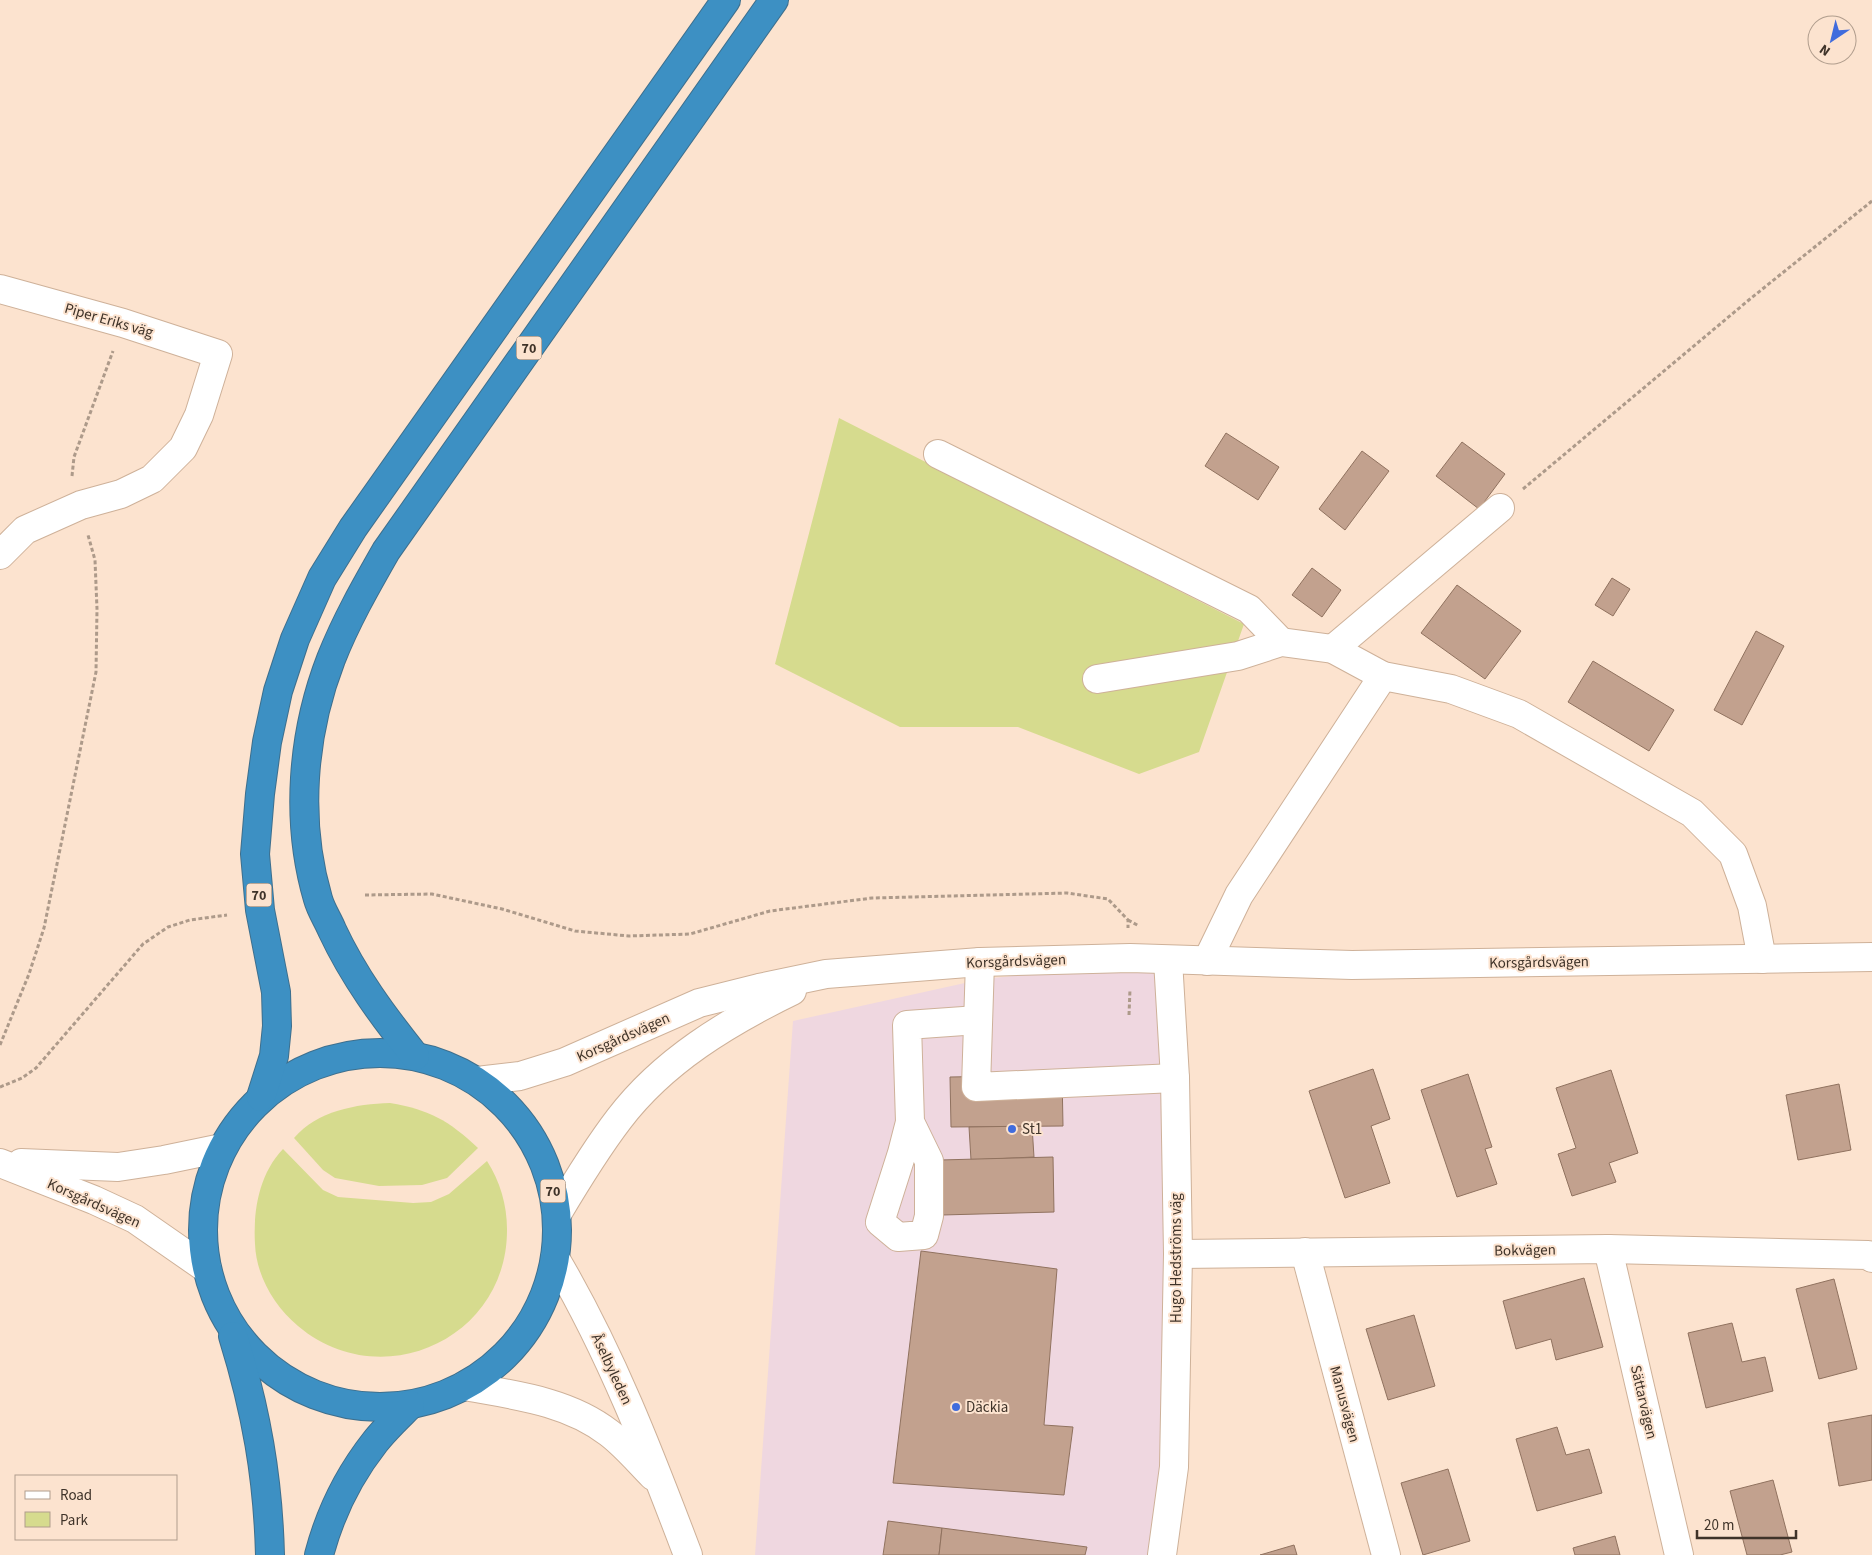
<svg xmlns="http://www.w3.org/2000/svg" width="1872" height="1555" font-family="'Source Sans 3',sans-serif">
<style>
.industrial{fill:#efd7e0}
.green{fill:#d6db8e}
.building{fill:#c2a18e;stroke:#90725f}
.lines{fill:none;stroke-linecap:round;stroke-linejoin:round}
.minor-casing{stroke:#ceb199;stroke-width:30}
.highway-casing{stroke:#3e6f8d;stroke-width:30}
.path{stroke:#ad9a8a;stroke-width:3;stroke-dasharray:4 2.5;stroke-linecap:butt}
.minor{stroke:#fff;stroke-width:28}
.highway{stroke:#3d90c3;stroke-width:28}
.poi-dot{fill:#406cdd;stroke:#fce3cf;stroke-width:2}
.labels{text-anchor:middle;stroke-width:4;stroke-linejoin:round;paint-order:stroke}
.shield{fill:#fce3cf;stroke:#78685b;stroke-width:1}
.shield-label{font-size:14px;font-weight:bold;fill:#3f3329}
.street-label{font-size:15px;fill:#3f3329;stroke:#fce3cf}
.poi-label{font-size:15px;fill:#3f3329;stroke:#fce3cf;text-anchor:start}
</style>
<rect width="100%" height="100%" fill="#fce3cf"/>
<!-- industrial -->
<polygon class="industrial" points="1168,960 1162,1555 755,1555 793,1021 983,979"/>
<!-- green -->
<g class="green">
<polygon points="839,418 1244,624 1199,752 1139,774 1018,727 900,727 775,664"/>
<path d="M390 1103C430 1110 448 1120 478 1148L447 1178 422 1185 379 1186 335 1178 323 1170 294 1138C317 1111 356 1104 390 1103Z"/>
<path d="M283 1149 323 1190 338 1197 413 1203 431 1202 449 1194 487 1161C500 1181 507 1205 507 1229 508 1339 381 1396 298 1326 274 1306 256 1275 255 1244 253 1211 259 1174 283 1149Z"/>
</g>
<!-- building -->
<g class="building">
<polygon points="1226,433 1279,467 1258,500 1205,466"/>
<polygon points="1462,442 1505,474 1479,509 1436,476"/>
<polygon points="1362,451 1389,471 1345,530 1319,509"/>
<polygon points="1312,568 1341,590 1322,617 1292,595"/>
<polygon points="1612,578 1630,589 1613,616 1595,605"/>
<polygon points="1457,585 1521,631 1485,679 1421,633"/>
<polygon points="1756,631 1784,646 1742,725 1714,710"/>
<polygon points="1593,661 1674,710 1649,751 1568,702"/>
<polygon points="1373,1069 1390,1119 1371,1126 1390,1183 1345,1198 1309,1091"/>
<polygon points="1611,1070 1638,1153 1609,1163 1616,1182 1572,1196 1558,1154 1576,1148 1556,1088"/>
<polygon points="1468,1074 1492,1147 1485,1149 1497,1184 1457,1197 1421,1090"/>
<polygon points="1062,1075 1063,1126 951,1127 950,1077"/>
<polygon points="1839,1084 1851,1150 1798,1160 1786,1095"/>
<polygon points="1032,1126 1034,1157 971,1160 969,1127"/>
<polygon points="1053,1157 1054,1212 942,1215 940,1160"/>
<polygon points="921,1251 1057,1269 1044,1425 1073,1427 1064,1495 893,1483"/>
<polygon points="1584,1278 1603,1347 1556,1360 1551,1339 1516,1349 1503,1301"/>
<polygon points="1834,1279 1857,1369 1819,1379 1796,1289"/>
<polygon points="1414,1315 1435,1386 1388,1400 1366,1329"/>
<polygon points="1732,1323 1742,1362 1765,1357 1773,1391 1706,1408 1688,1333"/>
<polygon points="1872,1415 1872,1480 1839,1486 1828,1423"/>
<polygon points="1557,1427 1566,1455 1589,1449 1602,1493 1537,1511 1516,1439"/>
<polygon points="1448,1469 1470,1541 1423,1555 1401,1483"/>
<polygon points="1773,1480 1792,1552 1780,1555 1747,1555 1730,1491"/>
<polygon points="888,1521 942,1528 939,1555 883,1555"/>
<polygon points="942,1528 1087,1547 1085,1555 939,1555"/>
<polygon points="1615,1536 1620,1555 1575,1555 1573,1548"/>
<polygon points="1294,1545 1297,1555 1260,1555"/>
</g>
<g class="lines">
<defs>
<g id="minor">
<polyline points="0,289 123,323 218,354 199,415 183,448 152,479 121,494 81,505 25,530 0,555"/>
<polyline points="938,454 1249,609 1281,642"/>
<polyline points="1333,649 1500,508"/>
<polyline points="1097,679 1238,656 1281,642 1333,649 1383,676 1451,689 1519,714 1692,813 1733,854 1752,906 1762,959"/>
<polyline points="1207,961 1239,895 1383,676"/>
<polyline points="980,962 976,1087 1175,1078"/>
<polyline points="477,1081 520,1076 565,1062 699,1003 759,988 826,974 980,962 1130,958 1352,965 1872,957"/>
<polyline points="910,1122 929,1161 929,1216 924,1235 898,1237 880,1222 902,1153 910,1122 907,1025 978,1020"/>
<polyline points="0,1163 94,1200 135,1219 207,1269"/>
<polyline points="21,1163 118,1167 164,1160 222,1148"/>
<path d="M557 1214C576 1182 596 1149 619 1119 663 1061 728 1022 792 991"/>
<polyline points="1608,1249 1679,1555"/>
<polyline points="1305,1252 1386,1555"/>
<polyline points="1178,1254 1608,1249 1868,1255 1872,1258"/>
<path d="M555 1258C611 1353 649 1452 688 1555"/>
<path d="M464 1386C514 1395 568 1401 609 1433 625 1445 639 1462 653 1476"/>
<polyline points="1162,1555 1174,1467 1178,1254 1175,1078 1168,960"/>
</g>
<g id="highway">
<circle cx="380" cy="1230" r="177"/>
<path d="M415 1056C383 1016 354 977 332 930 328 920 321 910 318 899 295 821 302 734 331 659 346 621 366 586 386 551L774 0"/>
<polyline points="261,1097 274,1056 277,1026 276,992 260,910 255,854 260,794 267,742 278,691 295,639 322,578 353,528 726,0"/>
<path d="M233 1336C256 1410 268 1477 270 1555"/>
<path d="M319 1555C330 1513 349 1475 375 1442 385 1429 398 1417 410 1405"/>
</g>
</defs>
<!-- minor casing -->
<use href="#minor" class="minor-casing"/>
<!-- highway casing -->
<use href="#highway" class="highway-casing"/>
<!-- path -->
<g class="path">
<polyline points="72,476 74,457 113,351"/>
<polyline points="1523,489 1750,299 1872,201"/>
<polyline points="365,895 432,894 502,909 575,931 629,936 690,934 770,911 872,898 1067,893 1108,899 1128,920 1128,928"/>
<polyline points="1128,920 1139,926"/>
<polyline points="1129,1015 1130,989"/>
<polyline points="0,1045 29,974 44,928 96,672 97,609 95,560 88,535"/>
<polyline points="0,1087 22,1078 36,1068 143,944 168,927 190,920 227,915"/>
</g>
<!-- minor -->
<use href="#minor" class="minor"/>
<!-- highway -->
<use href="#highway" class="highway"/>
</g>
<!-- markers -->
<g class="poi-dot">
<circle cx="1012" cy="1129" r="5"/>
<circle cx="956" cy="1407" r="5"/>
</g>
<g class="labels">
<!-- shield labels -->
<g class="shield">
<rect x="516.5" y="336.5" width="25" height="23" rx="4"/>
<rect x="246.5" y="883.5" width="25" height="23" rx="4"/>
<rect x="540.5" y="1179.5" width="25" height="23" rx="4"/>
</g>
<g class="shield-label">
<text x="529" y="353">70</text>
<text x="259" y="900">70</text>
<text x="553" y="1196">70</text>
</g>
<!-- street labels -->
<g class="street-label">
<text transform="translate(109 320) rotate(16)" y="5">Piper Eriks väg</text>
<text transform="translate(1016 961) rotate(-2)" y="5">Korsgårdsvägen</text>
<text transform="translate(1539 962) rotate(-1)" y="5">Korsgårdsvägen</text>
<text transform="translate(623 1037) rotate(-24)" y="5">Korsgårdsvägen</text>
<text transform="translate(94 1203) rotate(24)" y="5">Korsgårdsvägen</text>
<text transform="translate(1525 1250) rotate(-1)" y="5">Bokvägen</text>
<text transform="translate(1176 1258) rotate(-90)" y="5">Hugo Hedströms väg</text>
<text transform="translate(612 1369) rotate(65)" y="5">Åselbyleden</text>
<text transform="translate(1644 1402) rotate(77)" y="5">Sättarvägen</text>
<text transform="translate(1345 1404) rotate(75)" y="5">Manusvägen</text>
</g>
<!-- poi labels -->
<g class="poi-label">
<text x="1022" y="1134">St1</text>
<text x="966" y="1412">Däckia</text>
</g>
</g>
<!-- legend -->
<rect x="15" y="1475" width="162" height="65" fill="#fce3cf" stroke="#b09d8d"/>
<rect x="25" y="1491" width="25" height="8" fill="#ffffff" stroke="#b09d8d"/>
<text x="60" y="1500" font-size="15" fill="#3f3329">Road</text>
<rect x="25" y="1512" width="25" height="15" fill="#d6db8e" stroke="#b09d8d"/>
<text x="60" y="1525" font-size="15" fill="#3f3329">Park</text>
<!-- north arrow -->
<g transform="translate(1832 40) rotate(215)"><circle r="24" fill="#fce3cf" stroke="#b09d8d"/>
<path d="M0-4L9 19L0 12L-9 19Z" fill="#406cdd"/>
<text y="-8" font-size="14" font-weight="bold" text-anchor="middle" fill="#3f3329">N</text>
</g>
<!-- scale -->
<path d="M1697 1530v8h99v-8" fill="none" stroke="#3f3329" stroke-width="2.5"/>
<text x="1704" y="1530" font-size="15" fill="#3f3329" stroke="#fce3cf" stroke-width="4" paint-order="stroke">20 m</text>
</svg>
